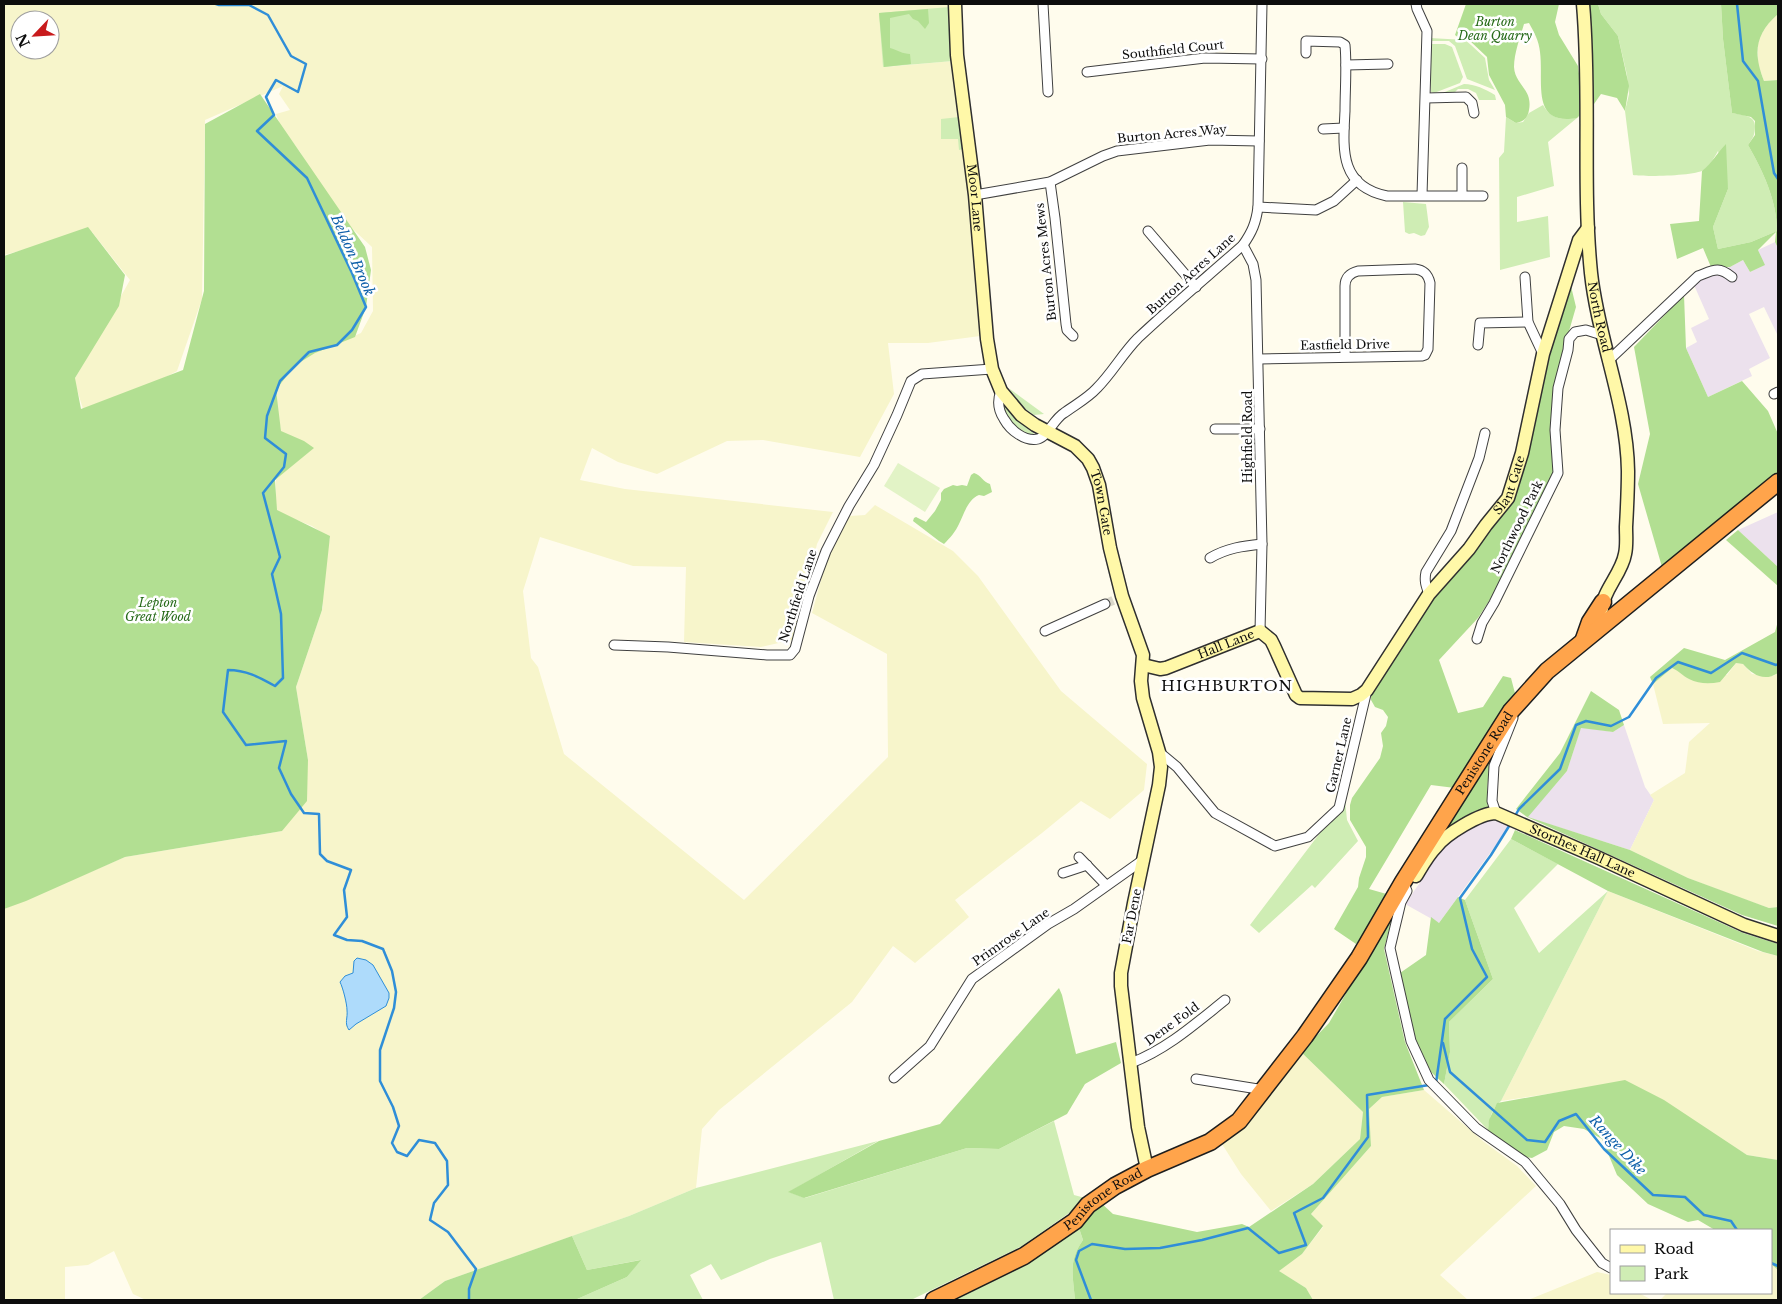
<svg xmlns="http://www.w3.org/2000/svg" width="1782" height="1304" font-family="'Libre Baskerville',serif">
<style>
.industrial{fill:#ece1ed}
.farmland{fill:#f7f5cb;fill-rule:evenodd}
.green{fill:#cfedb4}
.forest{fill:#b2df92}
.pitch{fill:#e2f3c6}
.water{fill:#aedbfb;stroke:#2f8ed8}
.lines{fill:none;stroke-linecap:round;stroke-linejoin:round}
.stream{stroke:#2f8ed8;stroke-width:2.5}
.street-tunnel{stroke:#dbd8cb;stroke-width:9;stroke-dasharray:9 4.5;stroke-linecap:butt}
.street-casing{stroke:#404040;stroke-width:11}
.secondary-casing{stroke:#2f2f2f;stroke-width:15}
.highway-casing{stroke:#1e1e1e;stroke-width:19}
.street{stroke:#fff;stroke-width:9}
.secondary{stroke:#fff8a8;stroke-width:12}
.highway{stroke:#ffa44b;stroke-width:16}
.labels{text-anchor:middle;stroke-width:5;stroke-linejoin:round;paint-order:stroke}
.park-label{font-size:12px;font-style:italic;fill:#266a18;stroke:#fff}
.street-label{font-size:12px;fill:#0d0d0d;stroke:#fff}
.water-label{font-size:14px;font-style:italic;fill:#0d5fa9;stroke:#fff}
.quarter-label{font-size:15px;letter-spacing:1px;fill:#0d0d0d;stroke:#fff}
</style>
<rect width="100%" height="100%" fill="#fffced"/>
<!-- industrial -->
<g class="industrial">
<polygon points="1775,242 1778,248 1778,336 1764,307 1749,314 1770,358 1749,369 1752,376 1708,397 1686,348 1697,342 1691,328 1709,319 1694,285 1703,277 1730,267 1743,260 1750,272 1764,265 1758,250"/>
<polygon points="1778,512 1778,567 1738,530"/>
<polygon points="1624,725 1645,787 1654,800 1630,850 1527,817 1567,771 1581,727 1613,732"/>
<polygon points="1484,820 1512,823 1439,923 1405,904 1426,874 1440,847"/>
</g>
<!-- farmland -->
<g class="farmland">
<path d="M4 4H949V7L885 67 953 61 971 211 980 336 928 343H888L894 394 860 457 763 440 727 441 657 474 618 462 592 448 580 480 625 489 833 512 817 544 802 608 792 640 761 647 684 642 686 567 633 566 540 537 523 591 531 658 538 667 564 754 744 900 888 757 887 654 812 613 824 569 836 539 850 516 865 515 875 505 953 551 978 576 1061 691 1147 764 1144 790 1110 819 1081 801 1042 833 955 900 969 917 915 963 893 946 852 1002 719 1110 702 1129 696 1188 629 1216 445 1281 419 1300H146L133 1294 114 1251 88 1265 65 1267V1300H4V909L125 857 282 831 308 760 296 687 323 607 320 581 330 538 312 526 276 512V477L281 431 274 392 293 362 361 333 373 311 372 247 342 219 318 183 300 152 280 125 276 114 290 110 279 94 283 86 205 120 202 299 177 371 146 388 83 409 74 380 130 280 92 232 4 255ZM20 20H50V50H20Z"/>
<polygon points="1778,14 1778,80 1764,81 1758,65 1758,39 1770,21"/>
<polygon points="1736,663 1743,664 1752,674 1773,676 1778,673 1778,907 1769,908 1735,896 1688,878 1630,850 1654,800 1650,795 1685,773 1689,742 1710,723 1663,724 1653,684 1672,668 1678,670 1689,679 1727,675"/>
<polygon points="1608,891 1758,951 1778,956 1778,1160 1747,1155 1627,1082 1501,1101"/>
<polygon points="1301,1052 1363,1112 1360,1139 1313,1184 1271,1211 1241,1174 1222,1144 1245,1124"/>
<polygon points="1424,1090 1484,1142 1517,1166 1536,1186 1440,1275 1468,1300 1313,1300 1306,1288 1278,1271 1302,1254 1323,1227 1311,1214 1371,1146 1369,1109 1382,1097"/>
<polygon points="1771,1264 1778,1270 1778,1300 1660,1300 1667,1293 1771,1293"/>
<polygon points="1597,1272 1611,1275 1611,1293 1639,1293 1652,1300 1528,1300"/>
</g>
<!-- green -->
<g class="green">
<path d="M1598 4H1721L1723 39 1732 113C1741 115 1755 115 1755 126 1755 135 1753 138 1748 145 1763 171 1777 201 1777 231L1751 242 1718 249 1713 227 1728 189 1718 151C1714 158 1710 165 1704 170 1694 176 1645 177 1633 175L1625 111 1629 94 1627 75 1618 36 1601 14Z"/>
<polygon points="949,7 953,61 883,67 879,13"/>
<polygon points="1430,38 1465,40 1471,45 1485,58 1489,80 1495,90 1467,79 1455,46 1449,41 1431,41"/>
<polygon points="1432,44 1445,44 1452,47 1463,77 1460,83 1434,93 1431,92 1430,48"/>
<path d="M1464 84C1475 84 1485 89 1495 95L1496 100H1479L1476 93 1468 89H1458L1455 92 1440 94Z"/>
<path d="M1543 105C1551 119 1562 120 1577 118L1548 142 1554 186 1517 197V222L1548 216 1550 257 1500 270 1499 158 1504 152 1506 117 1516 123 1523 122 1529 113Z"/>
<polygon points="959,117 963,149 959,150 958,139 941,139 941,119"/>
<polygon points="1403,202 1426,204 1429,227 1425,235 1421,236 1414,233 1409,234 1405,232"/>
<polygon points="1010,389 1044,414 1034,415 1013,400"/>
<path d="M1004 400 1013 417 1037 436C1018 433 1007 423 1001 406Z"/>
<polygon points="1345,800 1347,820 1358,841 1315,888 1312,885 1259,933 1250,925"/>
<path d="M1511 839 1558 864 1514 908 1539 953 1608 891 1501 1101C1492 1107 1489 1120 1488 1130L1444 1084 1450 1052 1449 1022 1493 979 1465 900Z"/>
<polygon points="1054,1121 1074,1195 1089,1199 1022,1246 911,1300 834,1300 821,1242 770,1259 721,1280 711,1264 690,1275 703,1300 575,1300 627,1277 640,1260 587,1270 572,1236 629,1216 696,1188 878,1141 789,1192 805,1198 967,1148 999,1149"/>
<path d="M1078 1225 1083 1240C1068 1261 1073 1276 1075 1300H947Z"/>
</g>
<!-- forest -->
<g class="forest">
<path d="M1466 4H1559L1555 22 1559 35 1578 66 1581 89 1582 113 1577 118C1530 126 1544 82 1540 52 1539 41 1534 32 1529 23L1524 24C1520 38 1514 53 1514 67 1515 85 1533 89 1529 110 1528 118 1523 122 1516 123L1506 117 1505 105 1489 75 1487 57 1469 40 1459 38 1455 35Z"/>
<polygon points="1587,4 1598,4 1601,14 1618,36 1629,86 1625,111 1617,98 1601,94 1594,104"/>
<path d="M1721 4H1778V14C1755 34 1753 53 1764 81L1778 80V248L1775 242 1776 232 1758 250 1765 265 1750 272 1743 260 1730 267H1711L1703 248 1677 259 1670 224 1699 221 1702 171C1712 163 1717 153 1726 144L1728 189 1713 227 1718 249 1751 242 1777 231C1777 201 1763 171 1748 145L1755 135V121L1751 117 1732 113 1723 39Z"/>
<path d="M928 9 929 23 925 29 918 21 913 19 909 14 890 18V48C897 50 903 54 910 54L911 64 884 67 879 13Z"/>
<polygon points="260,94 365,247 371,270 366,307 355,337 315,353 294,366 276,390 281,431 304,441 314,448 275,480 277,510 330,536 322,610 296,687 308,760 307,801 282,831 125,857 26,901 4,909 4,256 88,227 125,275 119,306 75,378 81,409 183,370 204,291 205,124"/>
<polygon points="1570,282 1576,307 1565,345 1555,471 1529,524 1489,601 1478,618 1439,660 1458,713 1483,707 1503,676 1511,678 1516,697 1455,788 1431,785 1369,889 1390,895 1356,944 1334,929 1358,887 1359,878 1366,857 1366,847 1350,820 1350,805 1352,798 1380,758 1383,746 1381,733 1386,726 1388,717 1383,710 1375,707 1371,700 1371,692 1433,599 1460,566 1479,546 1494,524 1543,376"/>
<polygon points="1684,295 1686,348 1708,397 1742,381 1768,411 1778,434 1778,475 1662,567 1638,484 1650,434 1634,347"/>
<path d="M974 473C981 475 983 482 990 484L992 492 984 496 979 495C968 499 964 514 959 524 956 531 950 538 944 544L939 541 913 521 914 518 916 517 926 522 935 511 941 500V493L944 489 953 485 957 486 962 485 967 486 971 475Z"/>
<polygon points="1738,530 1778,567 1778,586 1726,540"/>
<path d="M1778 621V673C1764 682 1753 675 1743 664L1736 663 1720 682C1709 684 1699 684 1689 679 1683 676 1679 671 1672 668L1653 684 1650 677 1684 648 1725 660 1775 632Z"/>
<polygon points="1591,691 1619,710 1624,725 1613,732 1581,728 1567,771 1528,817 1630,850 1688,878 1769,908 1778,907 1778,926 1742,915 1527,817 1516,809 1560,753"/>
<polygon points="1500,738 1489,768 1487,791 1488,809 1438,837"/>
<polygon points="1515,830 1743,933 1778,944 1778,956 1763,952 1608,891 1511,839"/>
<polygon points="1458,897 1465,900 1493,979 1449,1022 1450,1052 1444,1084 1431,1072 1416,1040 1400,973 1426,955 1431,917 1439,923"/>
<path d="M1394 910 1384 949 1405 1042 1424 1090 1382 1097 1369 1109 1371 1146 1311 1214 1323 1226 1302 1254 1279 1271 1306 1288 1313 1300H1075C1073 1276 1068 1261 1083 1240L1078 1225 1100 1202 1113 1214 1197 1232 1242 1224 1249 1227 1313 1184 1360 1139 1363 1112 1301 1052 1329 1023Z"/>
<polygon points="1059,988 1062,995 1076,1054 1116,1042 1121,1063 1085,1084 1067,1114 999,1149 967,1148 804,1198 788,1192 879,1141 940,1124"/>
<polygon points="1625,1080 1664,1100 1747,1155 1778,1160 1778,1270 1771,1264 1771,1230 1715,1230 1698,1220 1688,1222 1648,1204 1617,1175 1602,1139 1584,1129 1564,1126 1554,1132 1547,1150 1532,1158 1520,1156 1501,1142 1488,1130 1489,1120 1497,1103"/>
<polygon points="572,1236 587,1270 641,1260 627,1277 575,1300 419,1300 445,1281"/>
</g>
<!-- pitch -->
<polygon class="pitch" points="898,463 940,488 925,512 884,486"/>
<!-- water -->
<path class="water" d="M357 958 366 960 373 965 389 993V998L386 1006 356 1024 349 1030C344 1023 348 1018 347 1010 347 1004 343 988 340 982L345 976 353 973 354 961Z"/>
<g class="lines">
<!-- stream -->
<g class="stream">
<path d="M216 4 219 5H249L268 15 291 56 306 64 298 92 276 80 266 97 274 115 257 131 307 178 352 273 366 307 352 330 337 345 309 352 280 381 267 416 265 438 286 454 284 467 263 493 280 557 272 574 281 614 283 678 275 686C259 677 246 670 228 670L223 712 246 745 286 741 279 768 291 794 304 813 319 814 320 854 327 861 351 870 344 890 347 917 334 935 347 940 362 941 383 949 392 971 396 992 394 1008 380 1050V1081L393 1107 399 1126 392 1143 397 1152 407 1156 419 1140 435 1143 447 1161 448 1185 434 1203 430 1220 448 1232 476 1269 469 1289V1300"/>
<polyline points="1737,4 1743,61 1758,81 1774,173 1778,179"/>
<polyline points="1515,816 1519,809 1560,769 1576,725 1586,721 1611,726 1629,717 1656,678 1678,662 1711,673 1742,653 1776,665 1778,664"/>
<polyline points="1443,1043 1450,1072 1527,1140 1545,1142 1559,1121 1576,1114 1604,1149 1653,1195 1685,1197 1704,1215 1731,1221 1737,1230"/>
<polyline points="1436,1083 1445,1019 1487,977 1472,949 1460,898 1491,855 1511,823"/>
<polyline points="1771,1263 1778,1266"/>
<polyline points="1091,1300 1076,1260 1079,1251 1092,1244 1125,1249 1160,1248 1202,1240 1248,1228 1279,1253 1306,1245 1294,1213 1323,1198 1368,1137 1367,1095 1429,1085"/>
</g>
<!-- street-tunnel -->
<polyline class="street-tunnel" points="1105,604 1114,600"/>
<defs>
<g id="street">
<polyline points="1043,4 1048,92"/>
<polyline points="1416,4 1417,9 1427,31 1422,195"/>
<path d="M1306 53V41L1340 42 1345 45C1347 67 1345 89 1345 111 1343 149 1339 186 1387 196H1483"/>
<polyline points="1346,65 1388,64"/>
<polyline points="1087,72 1205,58 1262,59"/>
<polyline points="1426,98 1466,97 1472,103 1474,113"/>
<polyline points="1323,129 1344,128"/>
<polyline points="1462,168 1462,195"/>
<polyline points="1050,182 1055,218 1066,324 1067,330 1073,336"/>
<polyline points="975,195 1050,182 1103,156 1117,151 1210,140 1259,141"/>
<polyline points="1258,207 1316,210 1334,201 1357,180"/>
<polyline points="1148,231 1196,287"/>
<polyline points="1243,245 1253,264 1256,280 1262,544 1260,631"/>
<polyline points="1525,277 1528,322 1543,354"/>
<polyline points="1478,345 1480,323 1528,322"/>
<path d="M1259 359 1422 356 1425 355 1428 349 1430 283C1428 274 1424 270 1415 269L1358 271C1350 273 1345 278 1345 286V357"/>
<path d="M1608 361 1698 276C1714 270 1718 266 1732 277"/>
<path d="M1001 391C997 401 998 410 1004 419 1010 430 1025 442 1038 439 1047 437 1054 419 1064 413 1075 405 1088 398 1097 388 1112 373 1123 353 1138 338 1172 306 1208 276 1243 245 1252 232 1256 223 1258 207L1262 4"/>
<polyline points="1774,394 1778,392"/>
<polyline points="1215,429 1260,429"/>
<path d="M1210 558C1227 548 1243 546 1262 544"/>
<path d="M1429 594C1426 586 1424 581 1426 572L1451 531 1479 458 1485 433"/>
<polyline points="1045,631 1105,604"/>
<polyline points="1477,639 1482,623 1494,603 1558,473 1555,430 1558,388 1568,350 1569,339 1575,332 1586,330 1602,335"/>
<polyline points="614,645 668,647 767,655 790,655 795,649 809,596 826,551 849,506 874,465 897,415 911,381 922,374 992,369"/>
<polyline points="1159,752 1177,767 1215,813 1275,846 1308,837 1339,808 1367,690"/>
<polyline points="1496,813 1492,801 1494,766 1513,718"/>
<polyline points="1079,857 1106,885"/>
<polyline points="1063,873 1087,865"/>
<polyline points="1405,886 1407,891 1401,902 1390,948 1411,1041 1429,1080 1476,1128 1525,1162 1560,1204 1576,1230 1602,1263 1611,1268"/>
<path d="M1131 1063C1167 1049 1195 1024 1225 1000"/>
<polyline points="894,1078 930,1046 972,979 1048,924 1074,909 1143,860"/>
<polyline points="1196,1079 1264,1090"/>
</g>
<g id="secondary">
<path id="s1" d="M955 4 957 55 975 195 987 339 992 369 1001 391 1021 415 1035 425 1075 446 1088 459 1093 468 1099 485 1110 548 1122 596 1143 655 1141 681 1143 698 1159 752 1161 767 1159 785 1134 903 1121 973V986L1138 1127 1147 1169"/>
<path id="s2" d="M1583 4C1591 93 1582 184 1591 273 1598 339 1627 404 1628 471 1628 489 1627 509 1626 527 1626 536 1627 546 1625 554 1622 573 1602 592 1602 609"/>
<path id="s3" d="M1143 665 1160 669 1166 668 1260 631 1271 640 1274 646 1296 695 1300 698 1352 699 1361 695 1367 690 1429 594 1469 549 1486 525 1508 498 1522 453 1543 354 1579 240 1588 228"/>
<path id="s4" d="M1416 876C1422 866 1428 855 1436 847 1446 834 1480 813 1496 813L1599 858 1744 925 1778 936"/>
</g>
<g id="highway">
<polyline points="1584,639 1590,622 1603,602"/>
<path id="s5" d="M934 1300 1024 1256 1075 1221 1088 1205 1115 1186 1147 1169 1210 1142 1239 1121 1305 1036 1359 958 1403 882 1511 711 1547 671 1778 482"/>
</g>
</defs>
<!-- street casing -->
<use href="#street" class="street-casing"/>
<!-- secondary casing -->
<use href="#secondary" class="secondary-casing"/>
<!-- highway casing -->
<use href="#highway" class="highway-casing"/>
<!-- street -->
<use href="#street" class="street"/>
<!-- secondary -->
<use href="#secondary" class="secondary"/>
<!-- highway -->
<use href="#highway" class="highway"/>
</g>
<g class="labels">
<!-- park labels -->
<g class="park-label">
<text x="1495" y="26">Burton<tspan x="1495" dy="14">Dean Quarry</tspan></text>
<text x="158" y="607">Lepton<tspan x="158" dy="14">Great Wood</tspan></text>
</g>
<!-- street labels -->
<g class="street-label">
<text transform="translate(1173 50) rotate(-6)" y="4">Southfield Court</text>
<text transform="translate(1172 134) rotate(-5)" y="4">Burton Acres Way</text>
<text dy="4" stroke="none"><textPath href="#s1" startOffset="195">Moor Lane</textPath></text>
<text transform="translate(1046 262) rotate(-96)" y="4">Burton Acres Mews</text>
<text transform="translate(1191 274) rotate(-42)" y="4">Burton Acres Lane</text>
<text dy="4" stroke="none"><textPath href="#s2" startOffset="314">North Road</textPath></text>
<text transform="translate(1345 345) rotate(-1)" y="4">Eastfield Drive</text>
<text transform="translate(1248 437) rotate(-90)" y="4">Highfield Road</text>
<text dy="4" stroke="none"><textPath href="#s3" startOffset="525">Slant Gate</textPath></text>
<text dy="4" stroke="none"><textPath href="#s1" startOffset="549">Town Gate</textPath></text>
<text transform="translate(1517 527) rotate(-64)" y="4">Northwood Park</text>
<text transform="translate(798 596) rotate(-72)" y="4">Northfield Lane</text>
<text dy="4" stroke="none"><textPath href="#s3" startOffset="88">Hall Lane</textPath></text>
<text dy="4" stroke="none"><textPath href="#s5" startOffset="799">Penistone Road</textPath></text>
<text transform="translate(1339 755) rotate(-77)" y="4">Garner Lane</text>
<text dy="4" stroke="none"><textPath href="#s4" startOffset="200">Storthes Hall Lane</textPath></text>
<text transform="translate(1132 916) rotate(-79)" y="4">Far Dene</text>
<text transform="translate(1011 937) rotate(-35)" y="4">Primrose Lane</text>
<text transform="translate(1172 1024) rotate(-36)" y="4">Dene Fold</text>
<text dy="4" stroke="none"><textPath href="#s5" startOffset="198">Penistone Road</textPath></text>
</g>
<!-- water labels -->
<g class="water-label">
<text transform="translate(353 255) rotate(66)" y="5">Beldon Brook</text>
<text transform="translate(1618 1145) rotate(47)" y="5">Range Dike</text>
</g>
<!-- quarter labels -->
<g class="quarter-label">
<text x="1227" y="691">HIGHBURTON</text>
</g>
</g>
<!-- border -->
<rect width="1782" height="1304" fill="none" stroke="#0d0d0d" stroke-width="10"/>
<!-- legend -->
<rect x="1610" y="1229" width="162" height="65" fill="#ffffff" stroke="#9e9e9e"/>
<rect x="1620" y="1245" width="25" height="8" fill="#fff8a8" stroke="#9e9e9e"/>
<text x="1654" y="1254" font-size="15" fill="#0d0d0d">Road</text>
<rect x="1620" y="1266" width="25" height="15" fill="#cfedb4" stroke="#9e9e9e"/>
<text x="1654" y="1279" font-size="15" fill="#0d0d0d">Park</text>
<!-- north arrow -->
<g transform="translate(35 35) rotate(245)"><circle r="24" fill="#ffffff" stroke="#9e9e9e"/>
<path d="M0-4L9 19L0 12L-9 19Z" fill="#c81a1c"/>
<text y="-8" font-size="14" font-weight="bold" text-anchor="middle" fill="#0d0d0d">N</text>
</g>
</svg>
